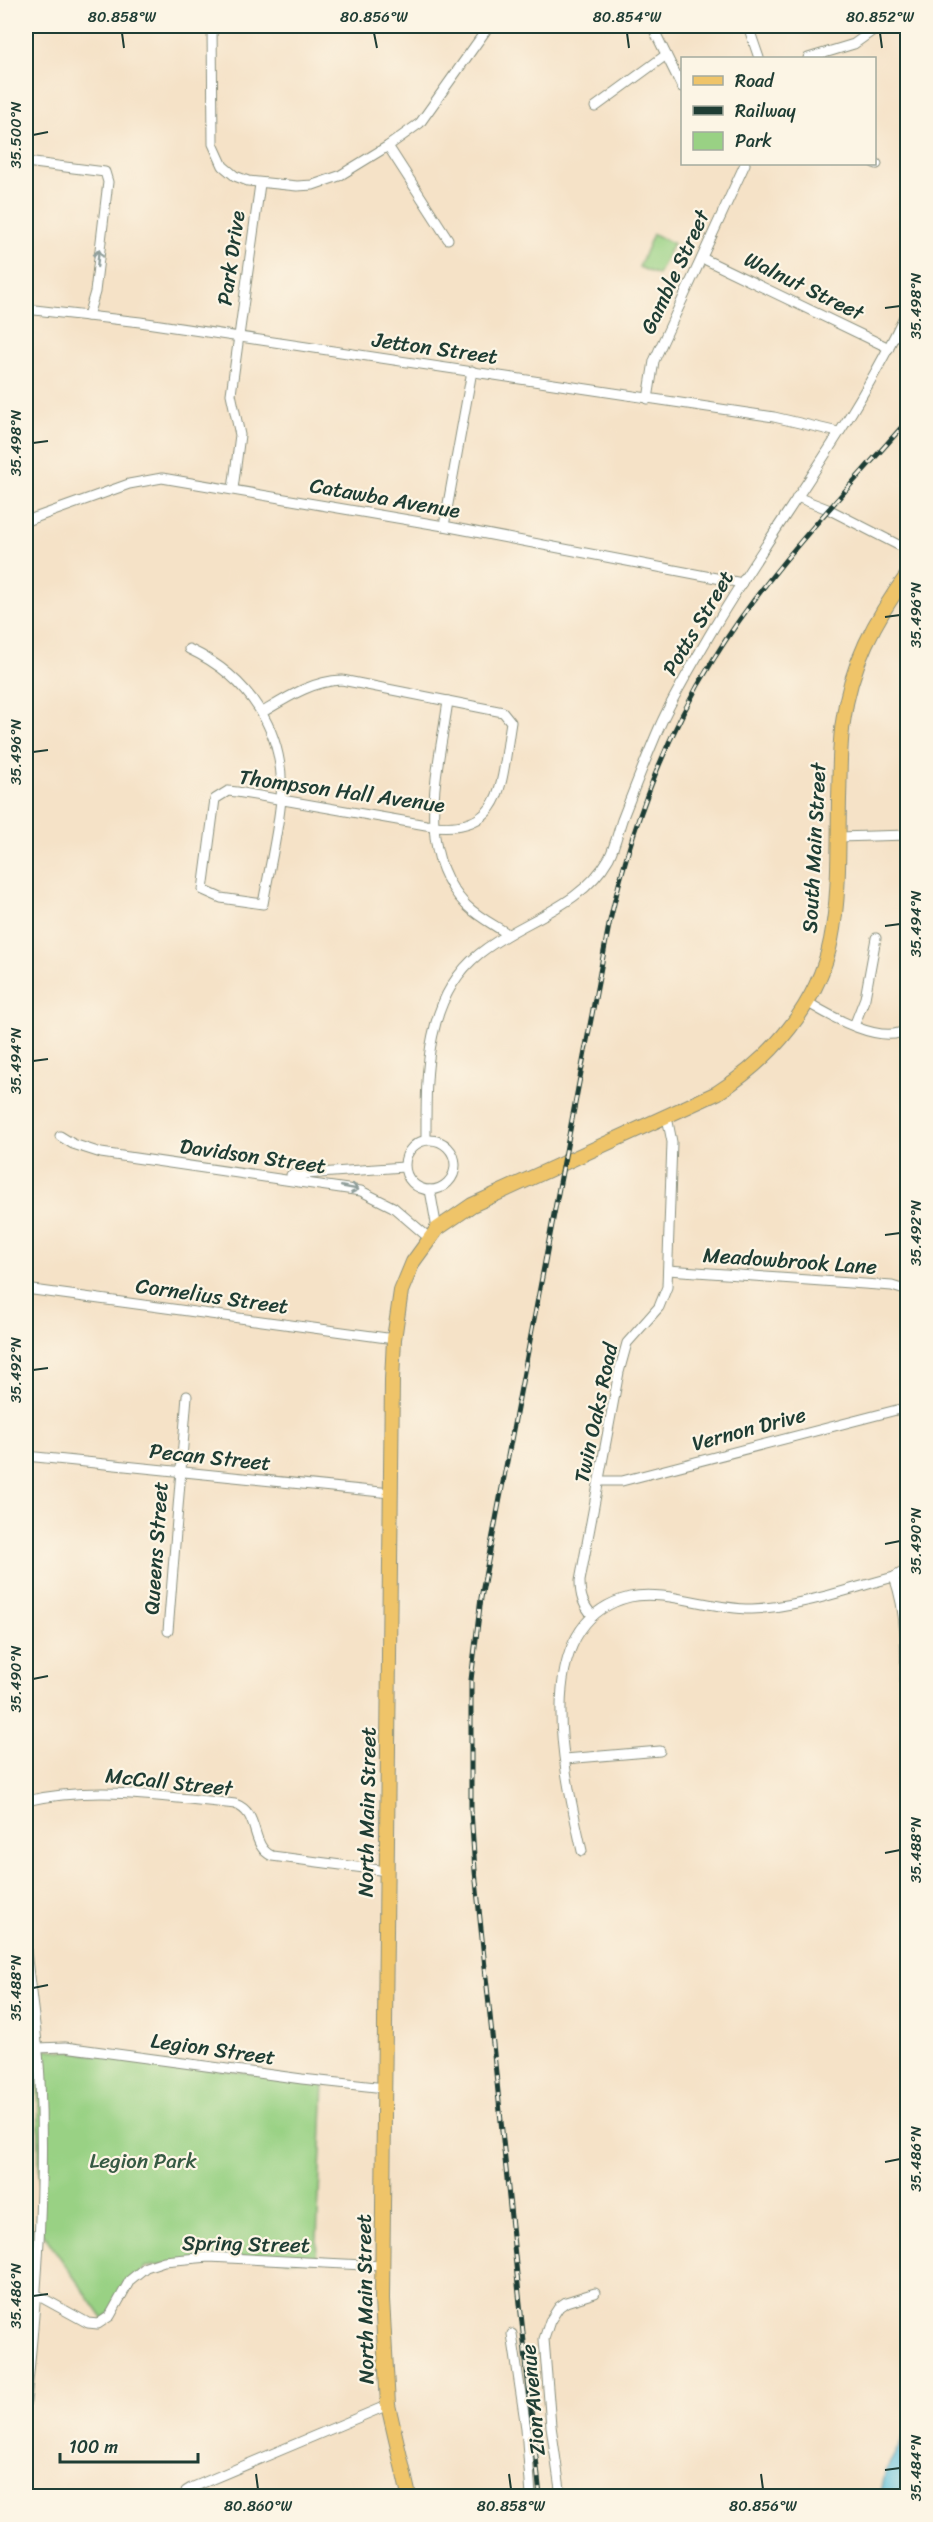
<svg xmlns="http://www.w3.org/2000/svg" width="933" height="2522" font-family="Sriracha,sans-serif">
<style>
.green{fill:#99d184;stroke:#5c875c;stroke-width:1.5}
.water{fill:#5fc1dd;stroke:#3f7f88;stroke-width:1.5}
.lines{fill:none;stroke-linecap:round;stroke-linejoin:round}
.street-casing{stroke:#8a907e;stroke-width:11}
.primary-casing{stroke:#8a907e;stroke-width:16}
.street{stroke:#fff;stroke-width:9}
.primary{stroke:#efc469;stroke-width:14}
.rail-casing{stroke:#1f3d34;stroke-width:5}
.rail{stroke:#fcf5e5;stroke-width:3;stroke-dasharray:9;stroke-linecap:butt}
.oneway{stroke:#8f9e9a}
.ticks{fill:none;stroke:#1f3d34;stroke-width:2}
.labels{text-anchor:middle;stroke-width:4.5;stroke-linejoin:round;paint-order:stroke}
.street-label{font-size:21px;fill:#1f3d34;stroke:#fcf5e5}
.park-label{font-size:21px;fill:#375b44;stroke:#fcf5e5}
.neatline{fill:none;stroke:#1f3d34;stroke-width:2}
.ticks-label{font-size:15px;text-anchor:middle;fill:#1f3d34}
</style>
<rect width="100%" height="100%" fill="#fcf5e5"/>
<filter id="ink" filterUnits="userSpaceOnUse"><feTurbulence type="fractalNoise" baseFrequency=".0167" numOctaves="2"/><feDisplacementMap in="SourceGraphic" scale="12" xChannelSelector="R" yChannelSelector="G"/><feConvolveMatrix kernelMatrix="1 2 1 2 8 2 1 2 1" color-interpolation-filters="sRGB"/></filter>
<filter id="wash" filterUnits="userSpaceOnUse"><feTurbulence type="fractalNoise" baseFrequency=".008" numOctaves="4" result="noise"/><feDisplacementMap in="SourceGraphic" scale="24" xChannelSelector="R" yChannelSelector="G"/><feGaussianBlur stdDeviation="1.35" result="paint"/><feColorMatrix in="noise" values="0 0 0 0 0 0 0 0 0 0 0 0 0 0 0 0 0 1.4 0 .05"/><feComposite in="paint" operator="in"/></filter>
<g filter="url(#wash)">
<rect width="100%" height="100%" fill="#f5e2c7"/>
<!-- green -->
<g class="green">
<polygon points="653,234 673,243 658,275 639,267"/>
<polygon points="38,2048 324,2082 316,2261 236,2257 146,2267 104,2320 40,2229"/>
</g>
<!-- water -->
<polygon class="water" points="907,2431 907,2496 880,2496 886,2470"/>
</g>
<g filter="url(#ink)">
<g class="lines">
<defs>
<g id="street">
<polyline points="212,26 213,144 223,166 235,176 248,181 297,186 313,185 339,176 388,146 420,123 489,26"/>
<polyline points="652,26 682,87"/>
<polyline points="748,26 759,58"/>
<polyline points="808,58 854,44 879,26"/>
<polyline points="595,107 666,55"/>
<polyline points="388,146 448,239"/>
<polyline points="26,162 105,172 108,182 95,292 88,316"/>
<polyline points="874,163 877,164"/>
<polyline points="702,258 889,348"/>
<polyline points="26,309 140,322 774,417 838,432"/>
<polyline points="648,399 654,361 745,164"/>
<polyline points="233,489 240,435 231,394 260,184"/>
<polyline points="797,497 830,510 908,550"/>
<polyline points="26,521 129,484 162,478 444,526 742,583"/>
<polyline points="444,526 472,371"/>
<path d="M189 649C249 677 286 732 281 799 278 834 269 870 263 904L221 898 203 890 215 799 228 791 237 792 426 825C506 837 501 781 511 722L503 712 342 680C312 681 288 697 263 712"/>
<path d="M448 701C439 768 413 850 466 905 478 917 494 925 508 934"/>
<polyline points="838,837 908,835"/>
<path d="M807 1002C828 1015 885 1048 908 1028"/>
<polyline points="854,1026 865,998 876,938"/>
<polyline points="60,1136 73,1144 101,1153 361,1191 393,1207 429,1238"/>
<path d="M426 1139C426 1077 424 998 479 954 494 942 512 932 529 923 561 906 591 890 609 858 615 846 618 832 622 820 634 789 646 758 659 728 673 696 692 666 709 636 773 526 855 424 908 308"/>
<circle cx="430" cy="1165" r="25"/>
<polyline points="291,1175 404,1167"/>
<polyline points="430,1190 437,1229"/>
<polyline points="668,1270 892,1286 908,1291"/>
<polyline points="26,1289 394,1339"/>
<polyline points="26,1456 391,1493"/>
<polyline points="599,1481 622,1481 908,1407"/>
<path d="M894 1577C907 1613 906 1650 905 1688"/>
<path d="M593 1616C583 1605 580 1596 580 1581L619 1372 627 1343 659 1307 667 1287 672 1142 667 1117"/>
<polyline points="168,1631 187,1396"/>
<polyline points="565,1759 660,1751"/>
<path d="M26 1801C95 1785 165 1797 235 1804 261 1813 249 1845 272 1856L387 1871"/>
<path d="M582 1851C566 1778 526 1622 630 1597 664 1589 714 1610 752 1609 800 1607 848 1589 894 1577L908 1569"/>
<path d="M26 1949C30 1992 38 2036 40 2080 45 2187 37 2295 26 2402"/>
<polyline points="37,2048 65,2047 302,2079 385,2088"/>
<polyline points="37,2295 88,2323 98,2324 110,2316 130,2280 146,2267 164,2261 209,2257 383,2266"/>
<polyline points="512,2334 526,2428 531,2496"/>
<polyline points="186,2496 186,2491 191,2488 388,2405"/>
<polyline points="561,2496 551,2426 544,2339 550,2321 559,2307 566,2302 595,2293"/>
</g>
<path id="primary" d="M409 2496 388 2405 382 2299 392 1380 394 1339 401 1291 413 1262 437 1229 472 1205 717 1093C772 1058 818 1005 831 940 840 895 838 846 839 799 840 774 839 748 843 722 850 666 875 619 908 574"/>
</defs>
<!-- street casing -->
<use href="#street" class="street-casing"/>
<!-- primary casing -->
<use href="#primary" class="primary-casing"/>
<!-- street -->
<use href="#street" class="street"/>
<!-- primary -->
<use href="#primary" class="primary"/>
<defs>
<path id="rail" d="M540 2496 475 1871 471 1810V1680L481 1598 609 925C630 831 662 742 713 660 767 572 841 497 908 420"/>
</defs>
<!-- rail casing -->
<use href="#rail" class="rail-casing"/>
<!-- rail -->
<use href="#rail" class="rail"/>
</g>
<!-- one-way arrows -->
<defs><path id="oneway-shaft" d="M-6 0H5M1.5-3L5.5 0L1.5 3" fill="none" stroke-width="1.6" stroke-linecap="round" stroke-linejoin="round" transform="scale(1.5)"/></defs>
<g class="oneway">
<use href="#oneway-shaft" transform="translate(98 258) rotate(-85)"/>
<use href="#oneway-shaft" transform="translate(350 1188) rotate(11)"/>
</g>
</g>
<!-- ticks -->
<path class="ticks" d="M122 33 124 48M374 33 377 48M627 33 629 48M880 33 882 48M33 135 48 132M885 308 900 306M33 443 48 441M885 617 900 615M33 752 48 750M885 926 900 924M33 1061 48 1059M885 1235 900 1233M33 1370 48 1368M885 1544 900 1541M33 1679 48 1676M885 1853 900 1850M33 1988 48 1985M885 2162 900 2159M33 2296 48 2294M885 2470 900 2468M256 2474 258 2489M509 2474 511 2489M761 2474 763 2489"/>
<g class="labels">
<!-- street labels -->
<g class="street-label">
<text transform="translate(231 258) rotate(-82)" y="7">Park Drive</text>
<text transform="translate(675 272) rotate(-65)" y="7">Gamble Street</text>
<text transform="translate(804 286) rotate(26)" y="7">Walnut Street</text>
<text transform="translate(435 348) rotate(8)" y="7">Jetton Street</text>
<text transform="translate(385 498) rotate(10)" y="7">Catawba Avenue</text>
<text transform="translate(698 623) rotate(-59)" y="7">Potts Street</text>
<text transform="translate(342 791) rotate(8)" y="7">Thompson Hall Avenue</text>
<text transform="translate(814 848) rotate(-87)" y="7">South Main Street</text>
<text transform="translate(253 1156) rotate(8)" y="7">Davidson Street</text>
<text transform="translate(790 1261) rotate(4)" y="7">Meadowbrook Lane</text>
<text transform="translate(212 1296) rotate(8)" y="7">Cornelius Street</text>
<text transform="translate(596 1413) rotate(-78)" y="7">Twin Oaks Road</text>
<text transform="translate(749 1429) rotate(-15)" y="7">Vernon Drive</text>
<text transform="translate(210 1457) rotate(6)" y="7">Pecan Street</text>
<text transform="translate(156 1548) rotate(-86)" y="7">Queens Street</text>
<text transform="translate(169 1782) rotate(6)" y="7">McCall Street</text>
<text transform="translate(367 1812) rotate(-89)" y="7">North Main Street</text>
<text transform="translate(213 2049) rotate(8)" y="7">Legion Street</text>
<text transform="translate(246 2244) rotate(1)" y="7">Spring Street</text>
<text transform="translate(365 2299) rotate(-91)" y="7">North Main Street</text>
<text transform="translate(533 2400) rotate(-95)" y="7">Zion Avenue</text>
</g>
<!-- park labels -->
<g class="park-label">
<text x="143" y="2168">Legion Park</text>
</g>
</g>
<!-- margin -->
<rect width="933" height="2522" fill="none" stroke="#fcf5e5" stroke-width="66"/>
<!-- legend -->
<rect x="681" y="57" width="195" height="108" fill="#fcf5e5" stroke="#a4ab9e" stroke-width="1.5"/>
<rect x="693" y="76" width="30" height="9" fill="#efc469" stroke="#a4ab9e" stroke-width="1.5"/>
<text x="735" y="87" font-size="18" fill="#1f3d34">Road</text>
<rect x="693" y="106" width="30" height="9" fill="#1f3d34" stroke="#a4ab9e" stroke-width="1.5"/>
<text x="735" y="117" font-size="18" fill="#1f3d34">Railway</text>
<rect x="693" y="132" width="30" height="18" fill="#99d184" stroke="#a4ab9e" stroke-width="1.5"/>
<text x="735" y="147" font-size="18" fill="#1f3d34">Park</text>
<!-- scale -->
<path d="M60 2453v9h138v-9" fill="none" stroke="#1f3d34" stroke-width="3"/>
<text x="69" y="2453" font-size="18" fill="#1f3d34" stroke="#fcf5e5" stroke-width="4.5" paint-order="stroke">100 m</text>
<rect x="33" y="33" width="867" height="2456" class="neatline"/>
<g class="ticks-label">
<text x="122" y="22">80.858°W</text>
<text x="374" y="22">80.856°W</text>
<text x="627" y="22">80.854°W</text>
<text x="880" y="22">80.852°W</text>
<text transform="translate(16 135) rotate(-90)" y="5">35.500°N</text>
<text transform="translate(916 306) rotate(-90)" y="5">35.498°N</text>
<text transform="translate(16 443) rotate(-90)" y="5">35.498°N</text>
<text transform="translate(916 615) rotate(-90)" y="5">35.496°N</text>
<text transform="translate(16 752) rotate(-90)" y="5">35.496°N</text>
<text transform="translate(916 924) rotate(-90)" y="5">35.494°N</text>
<text transform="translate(16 1061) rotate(-90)" y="5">35.494°N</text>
<text transform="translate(916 1233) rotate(-90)" y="5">35.492°N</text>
<text transform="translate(16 1370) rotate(-90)" y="5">35.492°N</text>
<text transform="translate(916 1541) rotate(-90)" y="5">35.490°N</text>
<text transform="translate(16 1679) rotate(-90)" y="5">35.490°N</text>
<text transform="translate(916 1850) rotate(-90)" y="5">35.488°N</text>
<text transform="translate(16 1988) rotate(-90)" y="5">35.488°N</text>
<text transform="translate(916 2159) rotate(-90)" y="5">35.486°N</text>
<text transform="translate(16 2296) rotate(-90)" y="5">35.486°N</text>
<text transform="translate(916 2468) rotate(-90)" y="5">35.484°N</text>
<text x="258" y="2511">80.860°W</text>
<text x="511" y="2511">80.858°W</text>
<text x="763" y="2511">80.856°W</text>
</g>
</svg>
